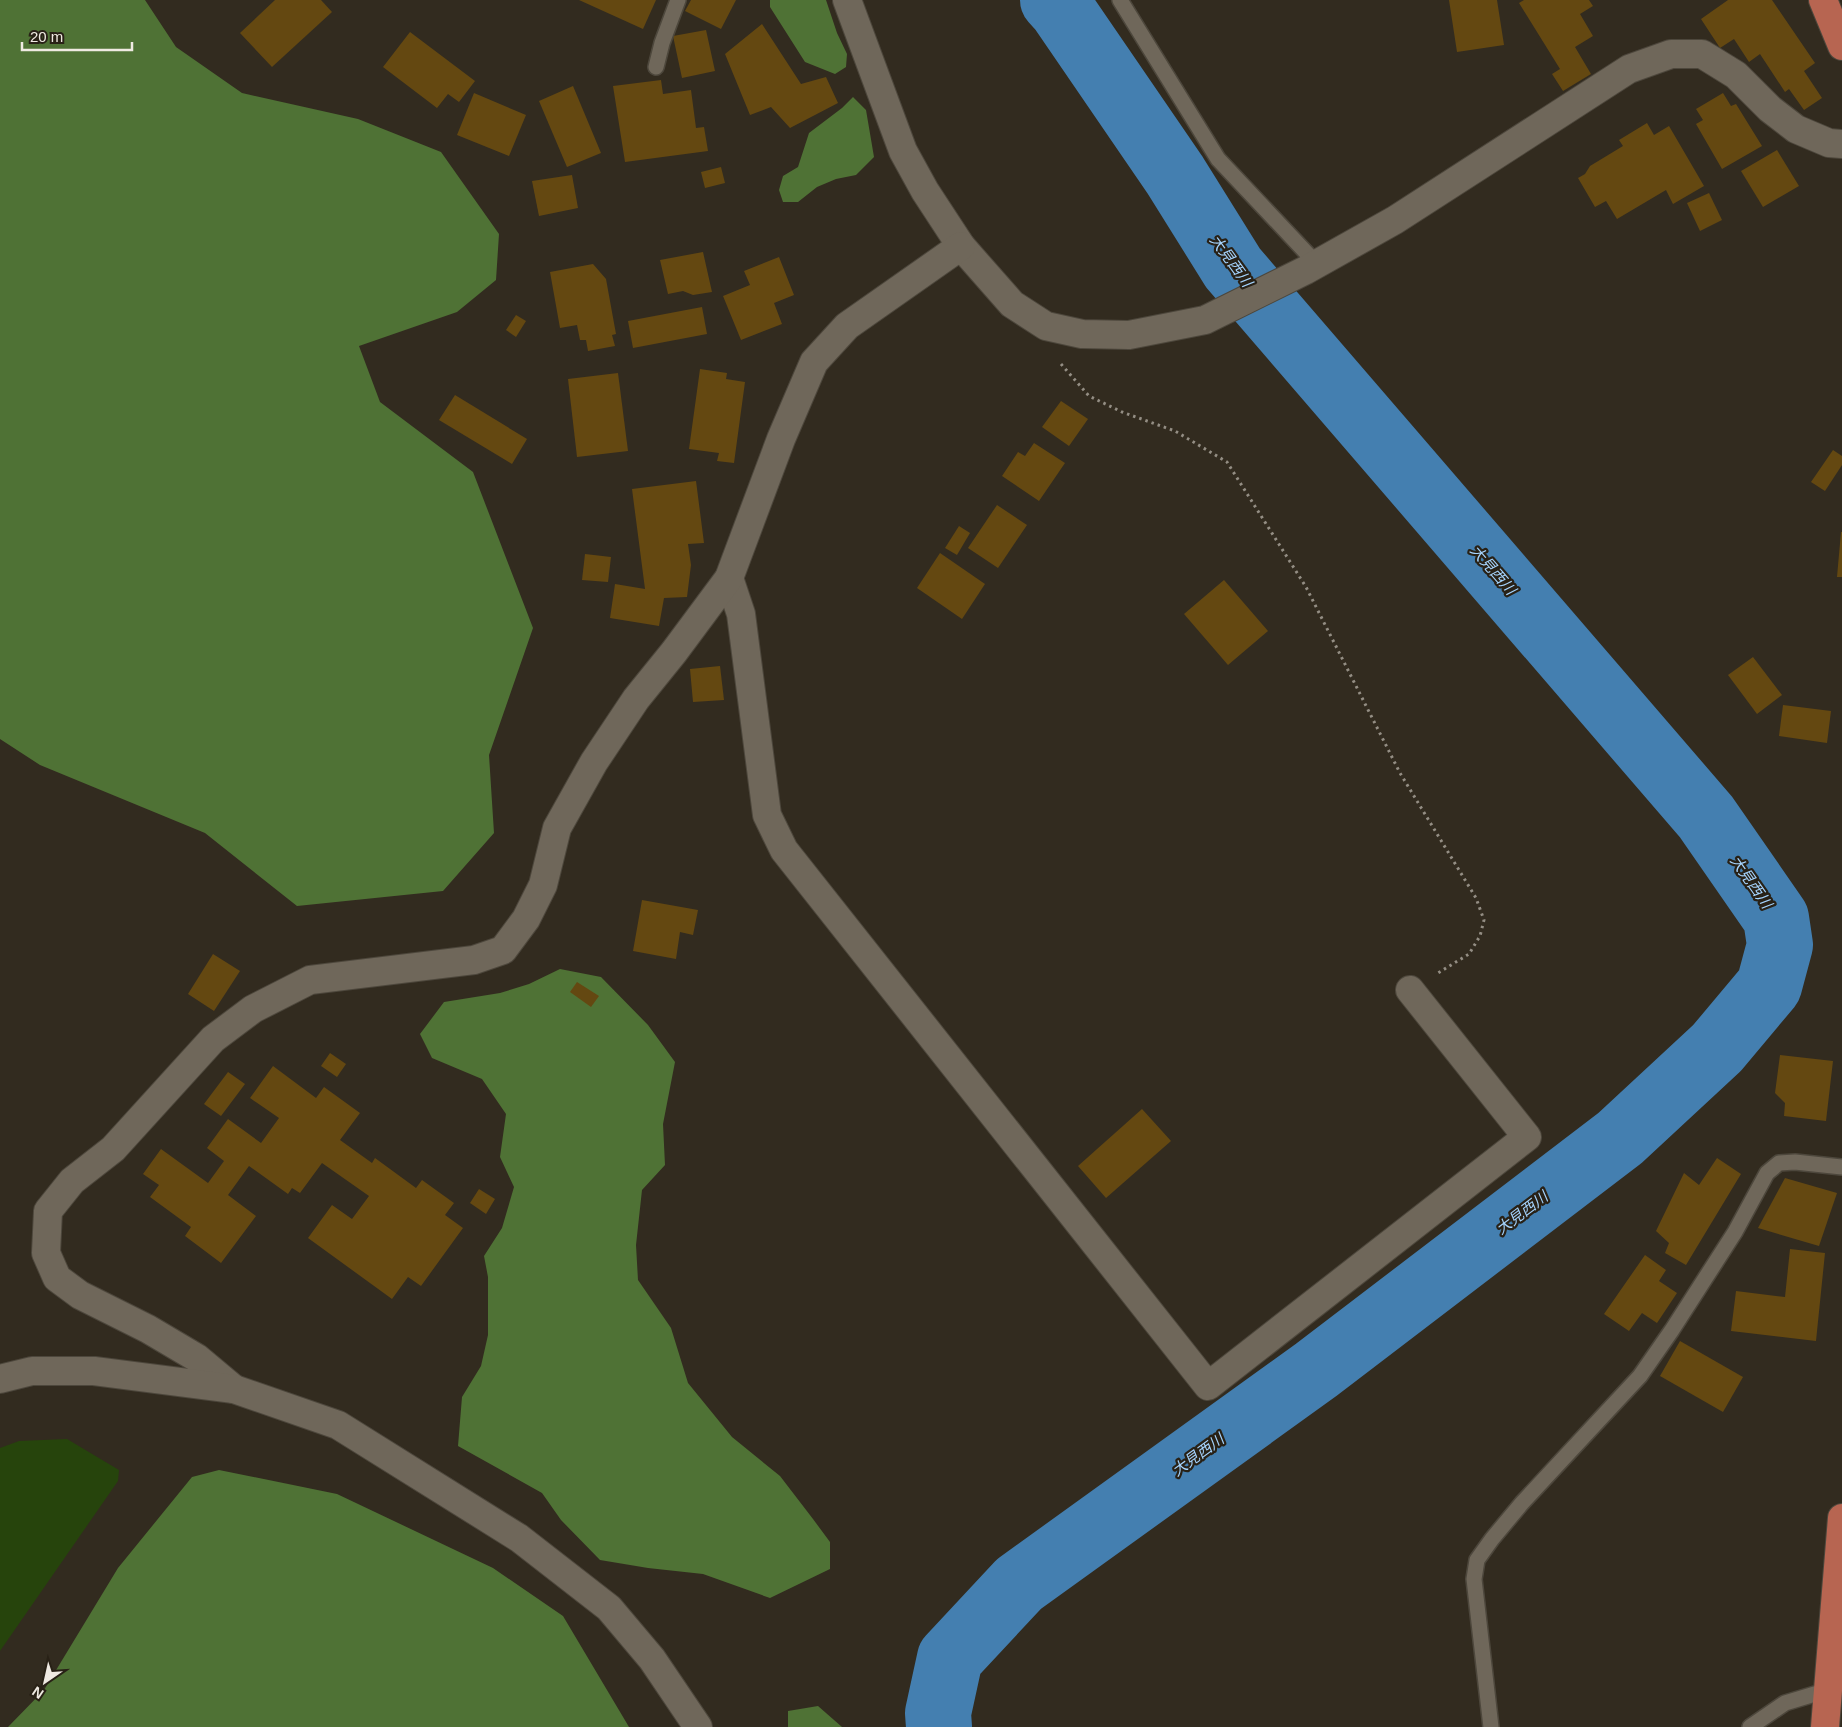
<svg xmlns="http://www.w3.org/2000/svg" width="1842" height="1727" font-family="Helvetica,'Noto Sans JP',sans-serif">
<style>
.green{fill:#26440c}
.forest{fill:#4f7235}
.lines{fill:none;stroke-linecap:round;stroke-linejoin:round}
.river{stroke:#447fb0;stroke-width:66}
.building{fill:#644811}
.service-casing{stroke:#4d473c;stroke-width:18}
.minor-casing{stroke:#4d473c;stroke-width:30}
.tertiary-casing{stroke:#4d473c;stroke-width:30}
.primary-casing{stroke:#4d473c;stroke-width:30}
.path{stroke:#948e84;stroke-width:3;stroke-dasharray:2.5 4;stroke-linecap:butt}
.service{stroke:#6f675a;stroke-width:15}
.minor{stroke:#6f675a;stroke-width:28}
.tertiary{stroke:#6f675a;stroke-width:28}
.primary{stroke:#b76551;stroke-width:28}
.labels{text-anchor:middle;stroke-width:4.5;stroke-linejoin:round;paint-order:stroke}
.water-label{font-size:15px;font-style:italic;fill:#a5d4fe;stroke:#282116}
</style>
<rect width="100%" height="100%" fill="#322b1f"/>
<!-- green -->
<polygon class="green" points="67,1439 119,1470 118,1481 0,1651 0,1448 19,1441"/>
<!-- forest -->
<g class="forest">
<polygon points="0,0 145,0 176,47 242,93 358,119 441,152 499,234 496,280 457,312 359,346 380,402 473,472 533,628 489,755 494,833 443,891 297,906 205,833 40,765 0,739"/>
<polygon points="770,0 826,0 837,33 847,54 846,67 835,74 805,62 770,7"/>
<polygon points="853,97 866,110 874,157 856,175 836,179 817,187 798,202 783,202 779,190 783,176 798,167 809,133 842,108"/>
<polygon points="560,969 601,977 648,1025 675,1062 663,1124 665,1165 642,1190 636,1245 638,1280 671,1328 688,1383 732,1437 780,1476 813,1519 830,1542 830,1569 770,1598 703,1574 648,1568 600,1560 561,1520 542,1493 458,1446 462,1397 481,1366 488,1335 488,1277 484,1256 502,1228 514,1187 500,1157 506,1114 482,1079 432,1058 420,1034 444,1002 500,993 529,984"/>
<polygon points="219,1470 337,1494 493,1568 563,1616 629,1727 8,1727 44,1690 118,1568 192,1477"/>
<polygon points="818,1706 842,1727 788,1727 788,1711"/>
</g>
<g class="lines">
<!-- river -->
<polyline class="river" points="939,1727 938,1713 950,1658 1019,1584 1316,1370 1620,1138 1717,1048 1769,986 1780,945 1776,918 1706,817 1233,268 1175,175 1062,10 1053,0"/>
</g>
<!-- building -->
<g class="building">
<polygon points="275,0 321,0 332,12 272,67 240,33"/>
<polygon points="579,0 656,0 643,29"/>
<polygon points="691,0 736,0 721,29 685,11"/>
<polygon points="1449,0 1497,0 1504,45 1457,52"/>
<polygon points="1524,0 1589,0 1593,6 1580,14 1593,36 1575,47 1591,74 1563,91 1552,74 1560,69 1519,3"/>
<polygon points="1728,0 1772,0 1815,63 1804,71 1822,98 1804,110 1789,89 1785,92 1760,54 1749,62 1734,39 1720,48 1701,19"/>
<polygon points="762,24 801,84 826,77 838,103 790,128 771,107 750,115 725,54"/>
<polygon points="706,30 715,71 682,78 673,36"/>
<polygon points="410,32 475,81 459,102 448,94 437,108 383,67"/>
<polygon points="661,80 663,94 691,90 696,128 704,127 708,151 625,162 613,86"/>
<polygon points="573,86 601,153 567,167 539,101"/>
<polygon points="474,93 526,115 509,156 457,135"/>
<polygon points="1723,93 1731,106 1736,104 1762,146 1722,169 1696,124 1703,120 1696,109"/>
<polygon points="1647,123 1654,135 1669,126 1704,186 1673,204 1666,190 1617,219 1606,201 1595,207 1578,178 1585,174 1590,166 1623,146 1619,140"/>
<polygon points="1777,150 1799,186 1763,207 1741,171"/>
<polygon points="721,167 725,183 705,188 701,172"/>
<polygon points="572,175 578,208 539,216 532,181"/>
<polygon points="1709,193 1722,220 1700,231 1687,203"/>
<polygon points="703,252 712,292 693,295 683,291 668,294 660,260"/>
<polygon points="779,257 794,295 774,303 782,324 741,340 723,296 750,285 744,271"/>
<polygon points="593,264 606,279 616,334 612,335 615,346 588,351 586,340 580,340 577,325 560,328 550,272"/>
<polygon points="702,307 707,334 633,348 628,321"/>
<polygon points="516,315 526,321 516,337 506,330"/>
<polygon points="700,369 727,373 726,379 745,382 734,463 717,461 719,453 689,449"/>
<polygon points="618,373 628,451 577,457 568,379"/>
<polygon points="455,395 527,439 512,464 439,420"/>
<polygon points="1061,401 1088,419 1069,446 1042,427"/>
<polygon points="1034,443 1065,463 1039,501 1002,476 1018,452 1025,456"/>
<polygon points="1833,450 1842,456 1842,465 1825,491 1811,482"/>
<polygon points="696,481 704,543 688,544 691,565 687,597 664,598 659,626 610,618 615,584 645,589 632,489"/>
<polygon points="997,505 1027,525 998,568 968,548"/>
<polygon points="959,526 970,533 957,555 945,548"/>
<polygon points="1841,532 1842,532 1842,577 1837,577"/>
<polygon points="940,553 985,584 962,619 917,588"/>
<polygon points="585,554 611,557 608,582 582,580"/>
<polygon points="1224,580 1268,631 1228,665 1184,614"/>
<polygon points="1753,657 1782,695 1757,714 1728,675"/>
<polygon points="720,666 724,700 693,702 690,669"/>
<polygon points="1783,705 1831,711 1827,743 1779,736"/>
<polygon points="642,900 698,910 693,935 680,932 676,959 633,951"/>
<polygon points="213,954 240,971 214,1011 188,994"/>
<polygon points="577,982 599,996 591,1007 570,992"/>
<polygon points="330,1053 346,1064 337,1077 321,1066"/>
<polygon points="1780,1055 1833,1061 1826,1121 1784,1116 1785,1103 1775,1093"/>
<polygon points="273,1066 316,1098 324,1087 360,1113 340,1140 372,1163 375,1158 416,1188 422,1180 454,1203 445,1215 463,1228 421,1286 408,1277 392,1299 308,1238 332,1205 352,1219 369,1196 322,1163 300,1193 292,1188 288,1194 249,1166 228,1195 256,1216 221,1263 185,1236 191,1227 150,1197 159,1185 143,1174 161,1149 208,1183 224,1161 207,1148 228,1119 261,1143 279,1118 250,1098"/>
<polygon points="228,1072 245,1084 221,1116 204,1104"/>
<polygon points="1142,1109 1171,1141 1106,1198 1078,1166"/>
<polygon points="1717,1158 1741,1174 1686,1265 1665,1253 1669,1243 1656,1231 1684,1173 1699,1185"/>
<polygon points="1785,1178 1837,1193 1819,1246 1758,1228"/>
<polygon points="479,1189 495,1199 486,1214 470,1203"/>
<polygon points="1790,1249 1825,1253 1816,1341 1731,1331 1736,1291 1785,1297"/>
<polygon points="1645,1255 1666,1270 1659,1281 1677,1293 1657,1323 1642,1313 1629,1331 1604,1314"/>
<polygon points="1680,1341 1743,1377 1723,1412 1660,1376"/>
</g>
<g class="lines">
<defs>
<g id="service">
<polyline points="1120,0 1218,159 1316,263"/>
<polyline points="656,67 662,43 678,0"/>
<polyline points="1491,1727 1474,1579 1477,1560 1492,1539 1522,1503 1640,1376 1672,1330 1735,1232 1767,1173 1779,1163 1795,1162 1842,1167"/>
<polyline points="1750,1727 1785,1703 1828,1690"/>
</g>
<g id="minor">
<polyline points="847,0 903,151 925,191 961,246 1012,304 1046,326 1082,334 1129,335 1205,320 1306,270 1395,220 1629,69 1671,54 1702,54 1736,75 1770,109 1796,129 1829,143 1842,144"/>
<polyline points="729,578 741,614 767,815 784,850 1208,1386 1527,1137 1410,990"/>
<polyline points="234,1389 197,1358 148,1329 80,1295 57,1278 46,1253 48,1211 72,1181 113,1149 213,1039 253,1009 310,980 474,960 503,950 526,919 543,885 557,828 594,762 636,699 674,652 729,578 781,439 814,362 847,326 961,246"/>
</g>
<polyline id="tertiary" points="0,1379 32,1371 94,1371 234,1389 338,1425 519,1538 609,1608 652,1659 698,1727"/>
<g id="primary">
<polyline points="1823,0 1842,46"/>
<polyline points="1825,1727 1842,1518"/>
</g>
</defs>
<!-- service casing -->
<use href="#service" class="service-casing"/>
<!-- minor casing -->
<use href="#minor" class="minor-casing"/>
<!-- tertiary casing -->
<use href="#tertiary" class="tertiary-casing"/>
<!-- primary casing -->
<use href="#primary" class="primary-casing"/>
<!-- path -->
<polyline class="path" points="1061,364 1089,396 1122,412 1175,431 1227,462 1306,587 1400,773 1476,898 1484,920 1480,936 1469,954 1438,973"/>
<!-- service -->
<use href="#service" class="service"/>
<!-- minor -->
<use href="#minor" class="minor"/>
<!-- tertiary -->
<use href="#tertiary" class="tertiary"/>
<!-- primary -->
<use href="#primary" class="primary"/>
</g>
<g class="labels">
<!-- water labels -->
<g class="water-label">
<text transform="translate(1231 261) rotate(54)" y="5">大見西川</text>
<text transform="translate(1493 570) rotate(49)" y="5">大見西川</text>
<text transform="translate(1751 882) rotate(55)" y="5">大見西川</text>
<text transform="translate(1522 1213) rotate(-37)" y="5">大見西川</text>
<text transform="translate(1198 1455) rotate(-36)" y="5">大見西川</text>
</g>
</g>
<!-- north arrow -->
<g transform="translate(45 1682) rotate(214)" stroke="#282116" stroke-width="4" paint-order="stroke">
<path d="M0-4L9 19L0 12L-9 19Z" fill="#efeae2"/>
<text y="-8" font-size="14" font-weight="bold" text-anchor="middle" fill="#efeae2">N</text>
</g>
<!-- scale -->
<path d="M22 42v8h110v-8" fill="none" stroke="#efeae2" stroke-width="2.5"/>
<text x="30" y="42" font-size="15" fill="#efeae2" stroke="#282116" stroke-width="4" paint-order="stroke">20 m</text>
</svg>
